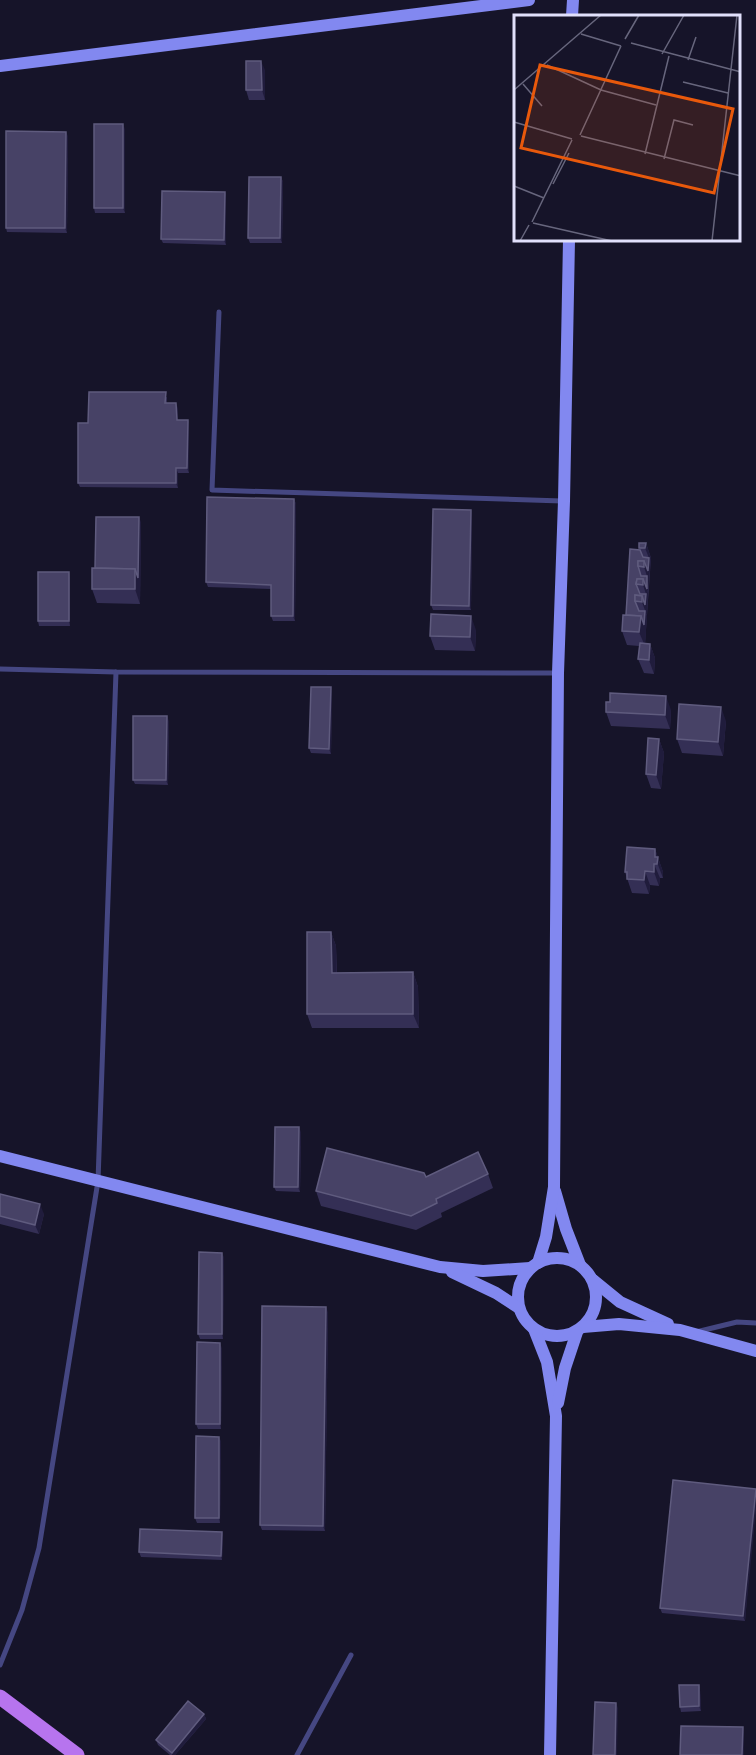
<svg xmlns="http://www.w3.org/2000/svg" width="756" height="1755" font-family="'Public Sans',sans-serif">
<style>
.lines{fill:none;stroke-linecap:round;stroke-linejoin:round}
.lane{stroke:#454782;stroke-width:5}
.secondary{stroke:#8288f0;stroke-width:12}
.primary{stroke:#b774ee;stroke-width:15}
.wall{fill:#342f55}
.shaded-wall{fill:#201c3c}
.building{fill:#474266;stroke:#5f5b7e;stroke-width:1.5}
.inset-road{fill:none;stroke:#67667d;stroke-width:1.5}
.view{fill:#e8590c;fill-opacity:0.15;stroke:#e8590c;stroke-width:3}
.inset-edge{fill:none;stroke:#e1e0fb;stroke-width:3}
</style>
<rect width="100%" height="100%" fill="#161429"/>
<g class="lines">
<!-- lane -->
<g class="lane">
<polyline points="219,312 212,490 562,501"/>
<polyline points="0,669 116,672 558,673"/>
<polyline points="696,1332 737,1322 756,1323"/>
<polyline points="0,1665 22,1610 39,1548 98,1181 116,672"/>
<polyline points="297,1755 351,1655"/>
</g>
<!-- secondary -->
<g class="secondary">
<polyline points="572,16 573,0"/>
<polyline points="0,66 529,0"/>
<polyline points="0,1156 440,1267 483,1271 530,1268"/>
<polyline points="555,1191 566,1229 580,1265"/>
<circle cx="557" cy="1297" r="39"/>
<polyline points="538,1263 546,1237 554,1187 558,673 564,501 569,240"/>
<polyline points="452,1272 496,1293 519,1308"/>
<polyline points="593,1280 620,1302 668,1324"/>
<polyline points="583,1327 619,1324 680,1330 756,1351"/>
<polyline points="534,1329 547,1362 556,1416 550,1755"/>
<polyline points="558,1403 565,1368 577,1332"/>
</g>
<!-- primary -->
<polyline class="primary" points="0,1697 77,1755"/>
</g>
<!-- wall -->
<g class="wall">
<polygon points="265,70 265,100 249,100 246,90"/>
<polygon points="125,129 125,213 95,213 94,208"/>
<polygon points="68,136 67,233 7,232 6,228"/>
<polygon points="281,177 283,182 282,243 250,243 248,238"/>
<polygon points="225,192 226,197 226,245 163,243 161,239"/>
<polygon points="167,397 167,403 178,408 178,420 188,420 189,424 189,473 178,473 178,488 80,487 78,483 88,423"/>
<polygon points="294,499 296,504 295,621 273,621 271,616 271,589 208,587 206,582"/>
<polygon points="472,515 471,610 433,610 431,605"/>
<polygon points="141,522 140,604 97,603 92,589 95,568"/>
<polygon points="646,543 651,558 645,644 650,644 655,658 654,674 644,673 638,659 639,646 627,645 622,631 640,550 639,548"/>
<polygon points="70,577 70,626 39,626 38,621"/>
<polygon points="476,630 475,651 435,650 430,636"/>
<polygon points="332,692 331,754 311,753 309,748"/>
<polygon points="671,710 670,729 611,726 606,712"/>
<polygon points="169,721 168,785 135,784 133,780"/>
<polygon points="726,721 723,756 682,753 677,739"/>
<polygon points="659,739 664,753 661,789 651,788 646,774"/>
<polygon points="655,849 663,872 663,878 660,878 659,886 650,885 649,894 632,893 625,872"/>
<polygon points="331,932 336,946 337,973 413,972 418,987 419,1028 312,1028 307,1014"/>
<polygon points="301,1132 300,1192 276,1191 274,1187"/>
<polygon points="488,1174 493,1188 441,1213 442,1217 416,1230 321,1206 316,1191 426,1177"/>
<polygon points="0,1194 44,1214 39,1234 0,1224"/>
<polygon points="224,1257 223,1339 200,1339 198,1334"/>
<polygon points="328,1312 325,1531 262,1530 260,1525"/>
<polygon points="222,1348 221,1429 198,1429 196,1424"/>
<polygon points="221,1441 220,1523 197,1523 195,1518"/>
<polygon points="756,1489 745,1621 662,1613 660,1608"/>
<polygon points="222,1532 223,1537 222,1560 141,1557 139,1552"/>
<polygon points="699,1685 700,1690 701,1711 681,1712 680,1707"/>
<polygon points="204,1714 206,1719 175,1755 170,1755 158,1745 156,1740"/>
</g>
<!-- shaded-wall -->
<g class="shaded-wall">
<polygon points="261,61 265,70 265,100 262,90"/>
<polygon points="123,124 125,129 125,213 123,208"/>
<polygon points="66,132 68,136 67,233 65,228"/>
<polygon points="281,177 283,182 282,243 280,238"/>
<polygon points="225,192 226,197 226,245 224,240"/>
<polygon points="176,403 178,408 178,424 177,420"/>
<polygon points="188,420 189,424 189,473 187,468"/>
<polygon points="176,468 178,473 178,488 176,483"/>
<polygon points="294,499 296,504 295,621 293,616"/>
<polygon points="471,510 472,515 471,610 469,606"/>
<polygon points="139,517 141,522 140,604 135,589 135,569"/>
<polygon points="646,543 651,558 648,593 647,589 647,576 644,567 644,561 649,558 645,548"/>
<polygon points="69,572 70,577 70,626 69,621"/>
<polygon points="643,579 648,593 647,616 642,602 642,596 646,594 643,585"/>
<polygon points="645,611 647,616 645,646 639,632 641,616"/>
<polygon points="471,616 476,630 475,651 470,637"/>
<polygon points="650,644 655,658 654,674 649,660"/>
<polygon points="331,687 332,692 331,754 329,749"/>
<polygon points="666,696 671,710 670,729 665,715"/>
<polygon points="721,707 726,721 723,756 718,742"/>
<polygon points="167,716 169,721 168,785 166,780"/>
<polygon points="659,739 664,753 661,789 656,775"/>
<polygon points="655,849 663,872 663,878 655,857"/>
<polygon points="654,864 660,878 659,886 654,872"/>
<polygon points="645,871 650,885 649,894 644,880"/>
<polygon points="331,932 336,946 337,987 332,973"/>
<polygon points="413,972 418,987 419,1028 413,1014"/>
<polygon points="299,1127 301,1132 300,1192 298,1187"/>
<polygon points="40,1204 44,1214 39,1234 35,1225"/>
<polygon points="222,1253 224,1257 223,1339 222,1334"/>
<polygon points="326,1307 328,1312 325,1531 323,1526"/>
<polygon points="220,1343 222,1348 221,1429 220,1424"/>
<polygon points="219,1437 221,1441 220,1523 219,1518"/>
<polygon points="756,1489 756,1511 745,1621 743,1616"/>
<polygon points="222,1532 223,1537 222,1560 221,1556"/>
<polygon points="699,1685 700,1690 701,1711 699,1706"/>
<polygon points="616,1703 618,1708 617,1755 615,1755"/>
<polygon points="204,1714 206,1719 175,1755 172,1755 172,1753"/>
<polygon points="743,1727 744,1732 744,1755 742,1755"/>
</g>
<!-- building -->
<g class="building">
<polygon points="246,61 261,61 262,90 246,90"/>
<rect x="94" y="124" width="29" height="84"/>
<polygon points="6,131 66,132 65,228 6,228"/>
<polygon points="249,177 281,177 280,238 248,238"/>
<polygon points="162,191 225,192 224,240 161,239"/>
<polygon points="89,392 166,392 165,403 176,403 177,420 188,420 187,468 176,468 176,483 78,483 78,423 88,423"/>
<polygon points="207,497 294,499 293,616 271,616 271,585 206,582"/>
<polygon points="433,509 471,510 469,606 431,605"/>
<polygon points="96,517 139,517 138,578 135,569 95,568"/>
<polygon points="639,543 646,543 645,548 639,548"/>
<polygon points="630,549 640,550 643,557 649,558 648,571 644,561 638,561 638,566 641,576 647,576 647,589 643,579 637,579 636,584 640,594 646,594 645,605 642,596 635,595 635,601 639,611 645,611 644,625 641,616 626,615"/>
<polygon points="638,561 644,561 644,567 638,566"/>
<polygon points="92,568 135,569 135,589 92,589"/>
<rect x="38" y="572" width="31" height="49"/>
<polygon points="637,579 643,579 643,585 636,584"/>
<polygon points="635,595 642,596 642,602 635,601"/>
<polygon points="431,614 471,616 470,637 430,636"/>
<polygon points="623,615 641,616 639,632 622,631"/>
<polygon points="640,643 650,644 649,660 638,659"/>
<polygon points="311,687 331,687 329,749 309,748"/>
<polygon points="610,693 666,696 665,715 606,712 606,702 610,702"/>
<polygon points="679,704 721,707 718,742 677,739"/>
<polygon points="133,716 167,716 166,780 133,780"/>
<polygon points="648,738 659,739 656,775 646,774"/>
<polygon points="627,847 655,849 655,857 658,857 657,864 654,864 654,872 645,871 644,880 627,879 627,872 625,872"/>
<polygon points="307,932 331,932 332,973 413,972 413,1014 307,1014"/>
<polygon points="275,1127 299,1127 298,1187 274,1187"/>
<polygon points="327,1148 424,1173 426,1177 478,1152 488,1174 436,1199 437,1203 411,1216 316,1191"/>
<polygon points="0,1194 40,1204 35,1225 0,1216"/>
<polygon points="199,1252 222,1253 222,1334 198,1334"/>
<polygon points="262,1306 326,1307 323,1526 260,1525"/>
<polygon points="197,1342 220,1343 220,1424 196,1424"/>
<polygon points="196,1436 219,1437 219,1518 195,1518"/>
<polygon points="673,1480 756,1489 743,1616 660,1608"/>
<polygon points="140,1529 222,1532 221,1556 139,1552"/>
<polygon points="679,1685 699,1685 699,1706 680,1707"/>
<polygon points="188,1701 204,1714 172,1753 156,1740"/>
<polygon points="595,1702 616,1703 615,1755 593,1755"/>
<polygon points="681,1726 743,1727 742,1755 680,1755"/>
</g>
<!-- overview -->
<g transform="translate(514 15)">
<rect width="226" height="226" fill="#161429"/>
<path class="inset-road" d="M67 19 107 31M111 24 125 0M117 28 227 57M148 39 170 0M174 45 182 22M33 50 87 75 142 90M169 67 214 78M9 69 28 91M0 75 87 0M0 107 58 124M66 120 107 31M67 121 227 161M131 139 155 41M150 144 160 105 179 110M39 169 55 138M0 171 30 183M18 207 58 125M19 208 98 226M6 226 15 210M198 226 223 0"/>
<path class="view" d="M26 50 219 94 200 178 7 133Z"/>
<rect width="226" height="226" class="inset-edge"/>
</g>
</svg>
